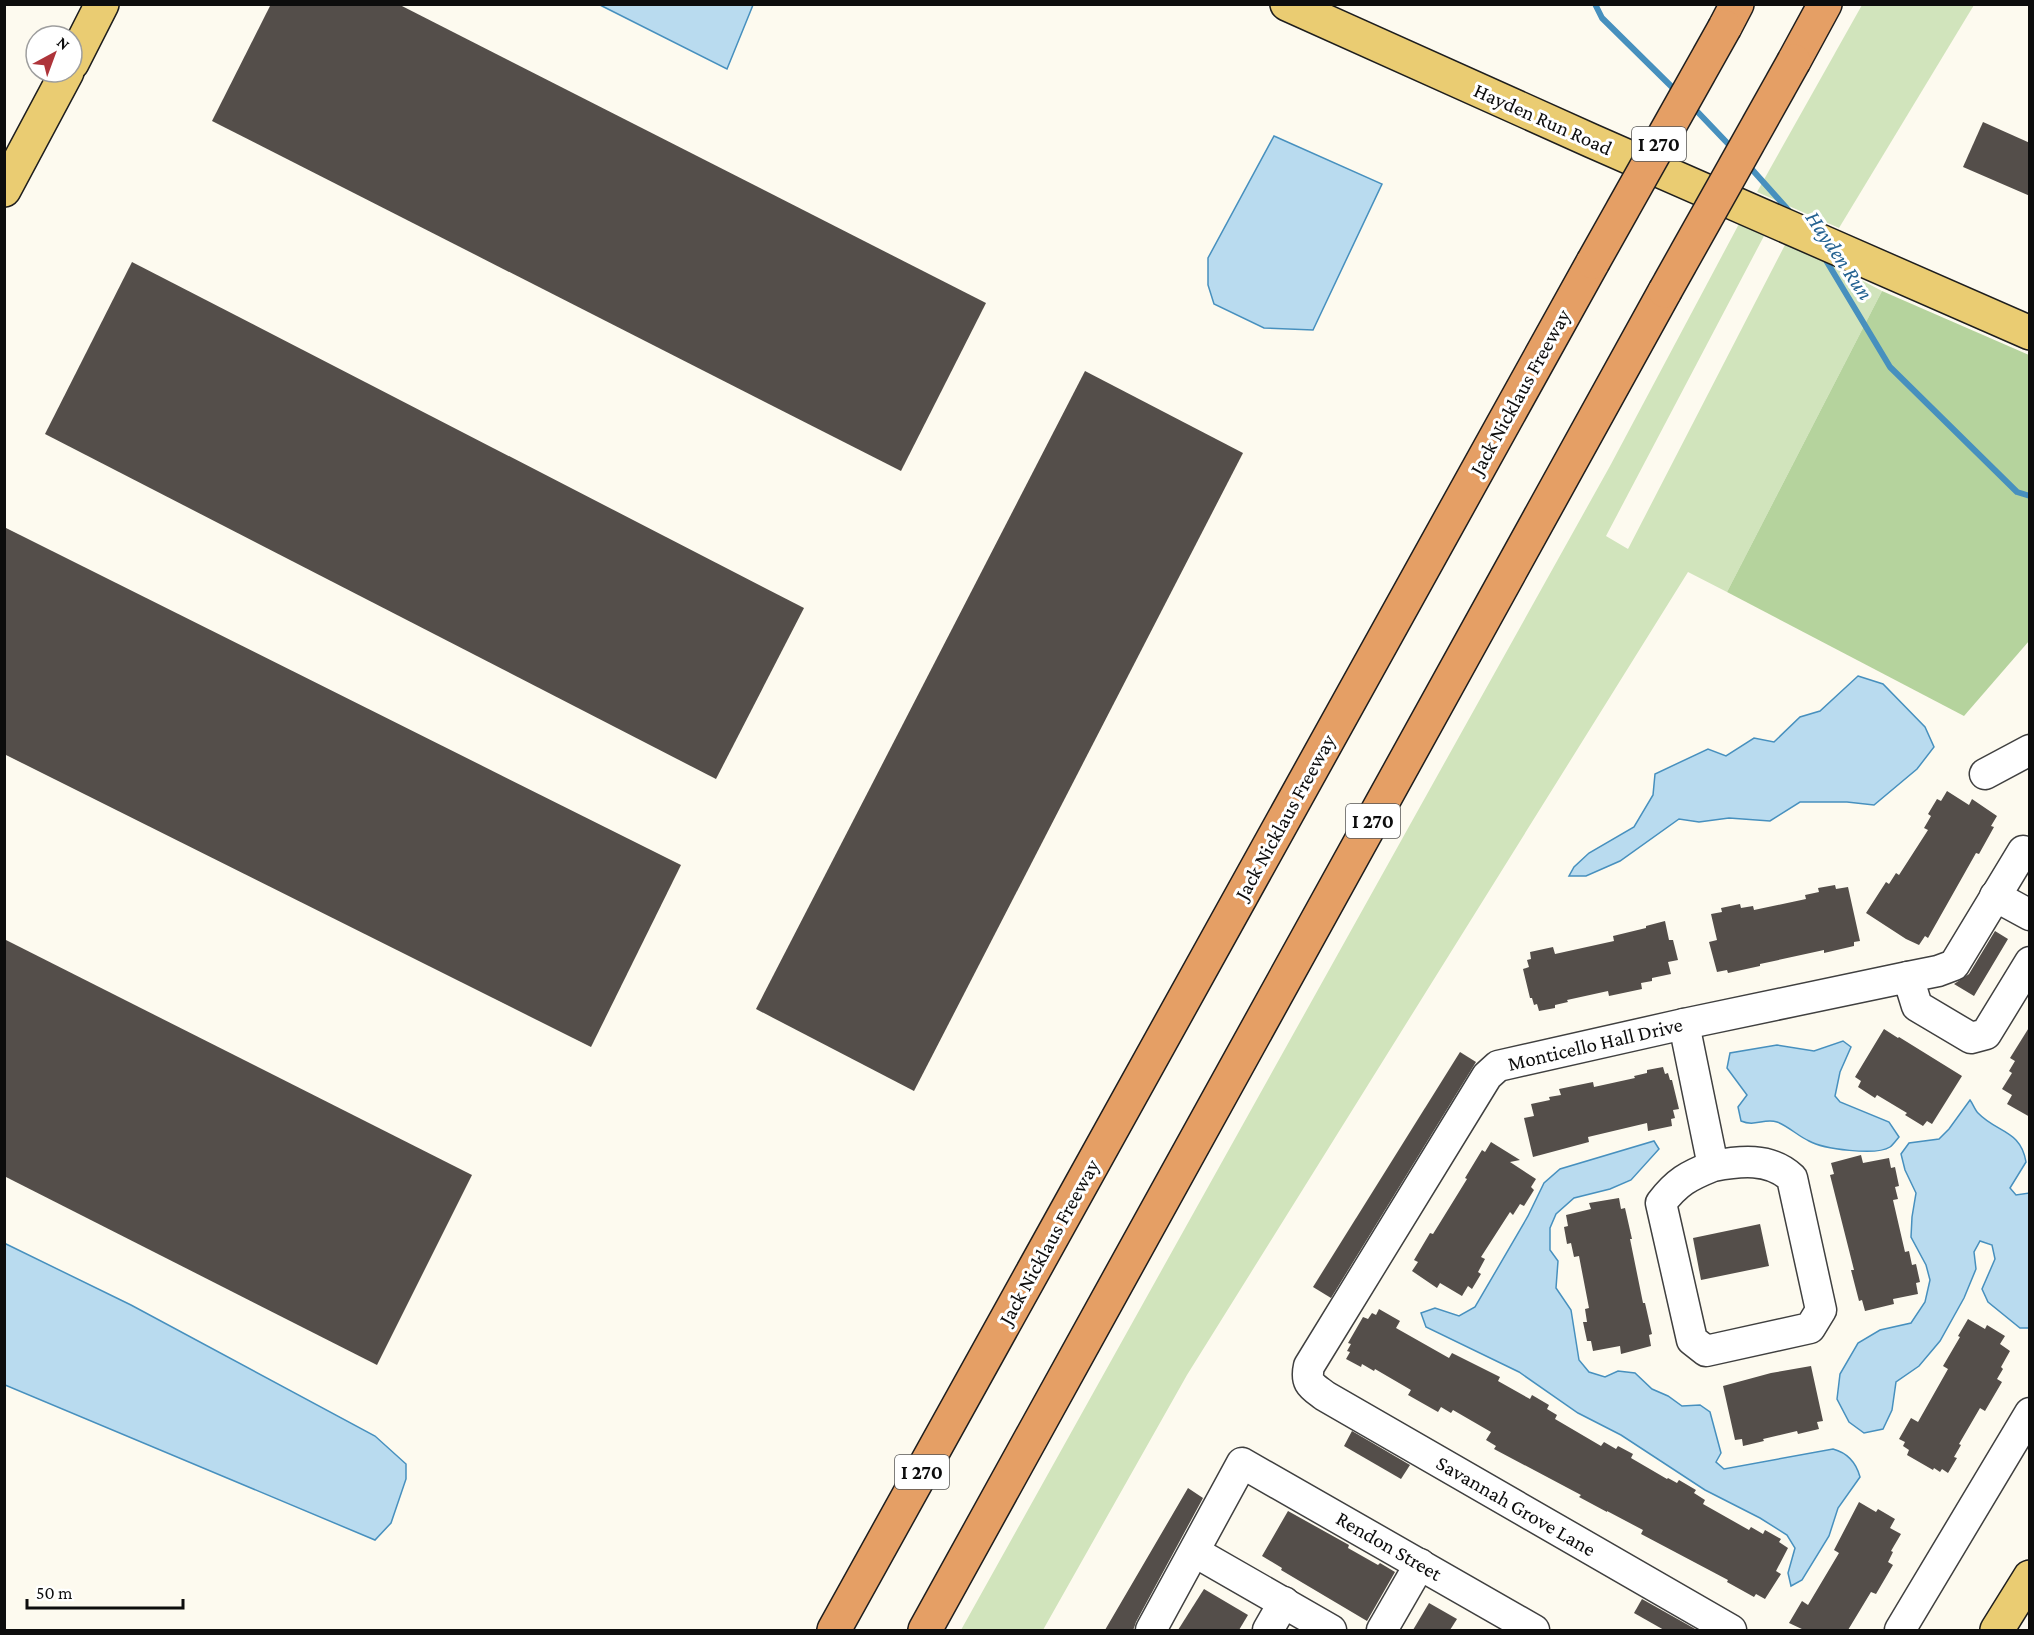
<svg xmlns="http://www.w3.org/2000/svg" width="2034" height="1635" font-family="'Crimson Pro',serif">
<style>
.green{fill:#d1e4bc}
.forest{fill:#b5d39d}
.water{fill:#b9dbef;stroke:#4790be;stroke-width:1.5}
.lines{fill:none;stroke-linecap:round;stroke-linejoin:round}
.stream{stroke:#4790be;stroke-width:6}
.building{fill:#544e4a}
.minor-casing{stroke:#404040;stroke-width:33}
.major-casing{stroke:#1e1e1e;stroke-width:36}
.highway-casing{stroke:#1e1e1e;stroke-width:36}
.minor{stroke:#fff;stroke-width:30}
.major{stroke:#eacc72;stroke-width:33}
.highway{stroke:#e59f65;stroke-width:33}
.highway-bridge-casing{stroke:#1e1e1e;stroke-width:36;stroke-linecap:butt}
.highway-bridge{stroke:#e59f65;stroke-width:33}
.labels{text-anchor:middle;stroke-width:6;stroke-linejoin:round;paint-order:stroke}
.shield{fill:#fff;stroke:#565656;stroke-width:1.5}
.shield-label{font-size:20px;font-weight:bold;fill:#0d0d0d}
.street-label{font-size:21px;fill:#0d0d0d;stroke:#fff}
.water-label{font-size:22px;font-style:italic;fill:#246291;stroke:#fff}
</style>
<rect width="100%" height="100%" fill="#fdfaef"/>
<!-- green -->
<g class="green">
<polygon points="1862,5 1974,5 1839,228 1757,192"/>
<polygon points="1740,222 1764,236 1606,536 1628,549 1787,241 1882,291 1727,592 1688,572 1187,1375 1043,1630 961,1630 1610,466"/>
</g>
<!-- forest -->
<polygon class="forest" points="1882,291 2029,355 2029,641 1964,716 1727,592"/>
<!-- water -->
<g class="water">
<polygon points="600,5 753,5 727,69"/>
<polygon points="1274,136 1382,184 1313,330 1264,328 1214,304 1208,285 1208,258"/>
<polygon points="1858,676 1883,684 1925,727 1934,747 1917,769 1874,805 1847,802 1800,802 1770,821 1729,818 1699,822 1679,819 1620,861 1586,876 1569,876 1574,867 1589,853 1634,827 1653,795 1655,774 1708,749 1726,756 1754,738 1774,742 1800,717 1820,711"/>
<path d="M1843 1041 1851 1047 1840 1072 1835 1096 1840 1102 1889 1122 1899 1137C1897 1139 1893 1145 1890 1147 1876 1156 1823 1149 1809 1141 1798 1136 1788 1126 1777 1122 1764 1118 1755 1127 1741 1121L1738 1107 1747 1095 1727 1068 1730 1053 1777 1045 1814 1051Z"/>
<path d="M1970 1100C1973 1104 1975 1110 1978 1113 1997 1133 2021 1130 2026 1162L2010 1188 2016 1195 2029 1193V1328H2020L1988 1302 1982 1289 1995 1259 1992 1245 1980 1241 1974 1252 1976 1269 1964 1298 1940 1341 1919 1366 1896 1382 1892 1410 1883 1429 1864 1433 1849 1422 1837 1399 1840 1374 1858 1343 1880 1330 1911 1323 1925 1302 1930 1280 1926 1265 1911 1237 1912 1217 1916 1193 1905 1170 1901 1154 1909 1143 1939 1139 1949 1129Z"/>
<path d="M1654 1141 1659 1149 1631 1180 1610 1189 1574 1198 1556 1214 1550 1228V1250L1558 1261 1556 1288 1571 1310 1579 1360 1589 1372 1605 1377 1618 1371 1635 1373 1652 1389 1668 1396 1682 1406 1700 1405 1710 1412 1721 1453 1716 1462 1724 1469 1833 1449C1848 1453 1856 1462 1860 1477L1838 1508 1829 1536 1802 1580 1791 1586 1788 1573 1795 1548 1787 1535 1760 1518 1705 1490 1621 1435 1578 1413 1519 1372 1426 1327 1421 1313 1435 1308 1459 1316 1475 1307 1528 1216 1544 1183 1560 1169Z"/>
<polygon points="4,1243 131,1305 375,1436 406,1464 406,1479 391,1523 375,1540 5,1385"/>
</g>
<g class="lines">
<!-- stream -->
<g class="stream">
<polyline points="1595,4 1602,18 1676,91"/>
<polyline points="1692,106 1733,149"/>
<polyline points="1748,165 1791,213"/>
<polyline points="1824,257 1890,367 2017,492 2030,496"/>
</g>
</g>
<!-- building -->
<g class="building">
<polygon points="271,4 398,4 986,303 901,471 212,121"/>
<polygon points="1983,122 2030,143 2030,196 1963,167"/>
<polygon points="132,262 804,608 716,779 45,434"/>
<polygon points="1085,371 1243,453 914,1091 756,1009"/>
<polygon points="4,527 681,865 591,1047 4,754"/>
<polygon points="1947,791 1969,805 1972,799 1997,816 1991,826 1994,827 1979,854 1976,853 1928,938 1925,936 1919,945 1906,939 1866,913 1886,882 1889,884 1896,873 1899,875 1928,830 1924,828 1931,816 1928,814 1937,799 1941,801"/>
<polygon points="1835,885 1836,889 1848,887 1860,941 1854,942 1854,946 1824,953 1824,950 1760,964 1760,966 1728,973 1727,970 1717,972 1709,942 1717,940 1711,914 1722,912 1721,908 1740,904 1741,908 1753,906 1754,910 1806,899 1805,895 1819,892 1818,888"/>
<polygon points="1665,921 1669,940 1673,940 1678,960 1668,962 1671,974 1652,978 1652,981 1641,983 1642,989 1609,996 1608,991 1567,1000 1568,1002 1555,1005 1555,1008 1539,1011 1537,1004 1534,1005 1532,998 1530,998 1523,969 1529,967 1527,960 1531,959 1530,952 1553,947 1555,954 1614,941 1613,936 1646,928 1646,926"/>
<polygon points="1995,931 2008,939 1974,996 1954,984 1969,974"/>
<polygon points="4,939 472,1175 377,1365 4,1176"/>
<polygon points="2030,1026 2030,1117 2007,1104 2012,1095 2002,1089 2012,1073 2009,1071 2015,1061 2010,1058"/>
<polygon points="1884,1029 1898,1038 1899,1037 1962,1076 1932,1124 1927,1121 1923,1126 1905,1115 1907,1113 1877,1095 1875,1098 1858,1087 1861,1081 1855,1077"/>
<polygon points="1460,1052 1476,1062 1331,1298 1313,1287"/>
<polygon points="1663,1067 1665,1074 1668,1073 1670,1080 1672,1080 1679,1109 1673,1110 1675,1118 1671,1119 1672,1126 1648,1131 1647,1123 1588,1137 1589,1142 1533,1157 1524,1118 1534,1116 1531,1104 1550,1100 1549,1097 1561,1095 1559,1089 1593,1082 1594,1087 1635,1078 1634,1076 1647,1073 1647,1070"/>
<polygon points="1491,1142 1520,1160 1510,1162 1536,1179 1531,1187 1534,1190 1524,1206 1520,1204 1513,1215 1510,1212 1481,1257 1485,1259 1478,1272 1481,1274 1472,1289 1468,1286 1462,1296 1440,1283 1437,1288 1412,1271 1418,1262 1414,1260 1430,1233 1433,1234 1467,1179 1465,1178 1482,1150 1485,1152"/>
<polygon points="1861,1155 1863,1163 1889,1158 1891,1168 1895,1167 1899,1186 1895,1187 1898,1199 1893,1200 1905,1252 1909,1251 1912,1265 1916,1264 1920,1282 1916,1283 1918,1294 1893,1299 1894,1304 1865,1311 1862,1300 1859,1301 1851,1270 1854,1270 1830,1175 1834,1174 1831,1163"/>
<polygon points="1619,1198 1621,1209 1625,1208 1632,1239 1630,1239 1643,1303 1645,1303 1652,1334 1649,1335 1651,1346 1621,1354 1620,1346 1593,1351 1591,1341 1587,1341 1583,1322 1587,1322 1585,1309 1589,1308 1579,1256 1574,1257 1571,1243 1567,1244 1564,1227 1568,1226 1566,1215 1591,1209 1589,1203"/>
<polygon points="1760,1224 1769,1266 1701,1280 1693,1238"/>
<polygon points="1379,1309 1400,1321 1396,1328 1449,1358 1452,1353 1500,1377 1498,1381 1530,1399 1532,1395 1549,1405 1547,1409 1557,1415 1555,1419 1601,1446 1604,1442 1616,1449 1618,1446 1633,1454 1631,1458 1667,1479 1668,1478 1677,1483 1679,1480 1696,1490 1694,1493 1705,1500 1703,1504 1749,1530 1751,1527 1763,1534 1765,1530 1781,1539 1779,1542 1788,1548 1776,1571 1781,1574 1765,1599 1756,1594 1754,1597 1727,1582 1728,1580 1641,1534 1643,1530 1607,1511 1607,1512 1579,1497 1581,1495 1494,1449 1496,1446 1486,1440 1491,1432 1453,1410 1451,1413 1441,1407 1438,1412 1408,1395 1411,1390 1375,1369 1374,1371 1362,1364 1361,1367 1346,1359 1350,1352 1347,1351 1351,1344 1348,1343 1363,1317 1368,1319 1372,1313 1376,1315"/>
<polygon points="1968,1319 1985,1329 1987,1325 2005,1336 2000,1344 2010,1351 2001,1367 2003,1369 1997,1379 2002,1382 1985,1411 1980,1408 1959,1444 1961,1445 1954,1457 1957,1458 1948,1473 1942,1469 1940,1472 1934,1468 1933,1470 1907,1455 1909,1450 1903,1446 1905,1442 1899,1439 1911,1418 1918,1422 1948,1369 1943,1366 1960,1337 1958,1336"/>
<polygon points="1811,1366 1823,1421 1817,1422 1819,1429 1798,1434 1797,1431 1763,1439 1764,1441 1743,1446 1742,1439 1735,1440 1723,1386 1771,1373"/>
<polygon points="1352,1431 1410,1465 1401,1479 1344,1446"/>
<polygon points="1188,1488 1203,1498 1136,1622 1134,1628 1133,1630 1105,1630"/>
<polygon points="1859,1502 1876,1512 1878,1509 1895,1519 1890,1528 1901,1534 1891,1551 1893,1552 1888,1562 1893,1565 1876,1594 1871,1592 1848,1630 1804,1630 1789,1623 1802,1601 1808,1605 1839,1553 1834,1550"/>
<polygon points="1288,1511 1349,1545 1348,1548 1378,1565 1380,1563 1395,1572 1367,1621 1281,1570 1282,1568 1262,1556"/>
<polygon points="1204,1589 1248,1615 1239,1630 1178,1630"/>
<polygon points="1642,1599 1697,1630 1664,1630 1634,1613"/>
<polygon points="1429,1603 1457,1619 1450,1630 1413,1630"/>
</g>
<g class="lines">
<defs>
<g id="minor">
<polyline points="1985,774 2030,750"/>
<polyline points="1995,896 2030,915"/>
<polyline points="1908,977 1938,971 1954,965 2023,851"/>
<path d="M1684 1024 1713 1166C1739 1161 1770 1157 1792 1178L1821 1310 1810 1328 1706 1351 1692 1340 1661 1203C1677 1182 1688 1176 1713 1166"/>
<polyline points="1195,1552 1331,1630"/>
<polyline points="1151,1630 1242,1463 1534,1630"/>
<polyline points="1268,1630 1284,1602"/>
<polyline points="1382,1630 1420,1564"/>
<path d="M1731 1630 1325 1396C1312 1386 1305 1384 1309 1366L1487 1076 1498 1066 1684 1024 1908 977 1917 1006 1971 1038 1986 1034 2030 962"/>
<polyline points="1900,1630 2030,1413"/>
</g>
<g id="major">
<polyline points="1287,4 1592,141 2030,333"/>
<polyline points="72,63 102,4"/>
<polyline points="4,190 67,72"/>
<polyline points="1997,1630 2030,1577"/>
</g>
<g id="highway">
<polyline points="1725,27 1737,4"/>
<polyline points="1794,61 1825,4"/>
<polyline points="834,1630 1593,262"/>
<polyline points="925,1630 1665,291"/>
</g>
</defs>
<!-- minor casing -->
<use href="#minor" class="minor-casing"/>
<!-- major casing -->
<use href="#major" class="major-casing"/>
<!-- highway casing -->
<use href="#highway" class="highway-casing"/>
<!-- minor -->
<use href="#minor" class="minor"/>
<!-- major -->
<use href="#major" class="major"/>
<!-- highway -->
<use href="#highway" class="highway"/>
<defs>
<g id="highway-bridge">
<polyline points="1593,262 1725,27"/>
<polyline points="1665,291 1794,61"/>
</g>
</defs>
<!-- highway-bridge casing -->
<use href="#highway-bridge" class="highway-bridge-casing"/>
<!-- highway-bridge -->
<use href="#highway-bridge" class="highway-bridge"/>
</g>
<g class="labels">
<!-- shield labels -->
<g class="shield">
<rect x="1632" y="127" width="54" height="34" rx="4.5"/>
<rect x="1346" y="804" width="54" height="34" rx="4.5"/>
<rect x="895" y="1455" width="54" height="34" rx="4.5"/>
</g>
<g class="shield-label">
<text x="1659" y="151">I 270</text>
<text x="1373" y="828">I 270</text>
<text x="922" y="1479">I 270</text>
</g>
<!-- street labels -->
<g class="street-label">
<text transform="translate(1543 119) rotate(24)" y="7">Hayden Run Road</text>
<text transform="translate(1520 392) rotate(-61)" y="7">Jack Nicklaus Freeway</text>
<text transform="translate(1285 817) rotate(-61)" y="7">Jack Nicklaus Freeway</text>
<text transform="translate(1595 1044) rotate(-13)" y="7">Monticello Hall Drive</text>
<text transform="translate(1049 1242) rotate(-61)" y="7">Jack Nicklaus Freeway</text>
<text transform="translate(1516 1506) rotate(30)" y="7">Savannah Grove Lane</text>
<text transform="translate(1389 1546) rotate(30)" y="7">Rendon Street</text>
</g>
<!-- water labels -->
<g class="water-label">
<text transform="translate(1840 255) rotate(56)" y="8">Hayden Run</text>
</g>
</g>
<!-- border -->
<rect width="2034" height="1635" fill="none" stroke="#0d0d0d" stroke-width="12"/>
<!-- north arrow -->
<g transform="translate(54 54) rotate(41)"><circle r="28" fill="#ffffff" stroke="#9e9e9e" stroke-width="1.5"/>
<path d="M0-4.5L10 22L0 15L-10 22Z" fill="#ae343a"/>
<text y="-9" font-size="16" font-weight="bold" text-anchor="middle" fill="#0d0d0d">N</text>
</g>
<!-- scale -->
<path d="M27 1599v9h156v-9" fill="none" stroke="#0d0d0d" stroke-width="3"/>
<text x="36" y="1599" font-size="18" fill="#0d0d0d" stroke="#ffffff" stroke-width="4.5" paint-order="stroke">50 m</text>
</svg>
